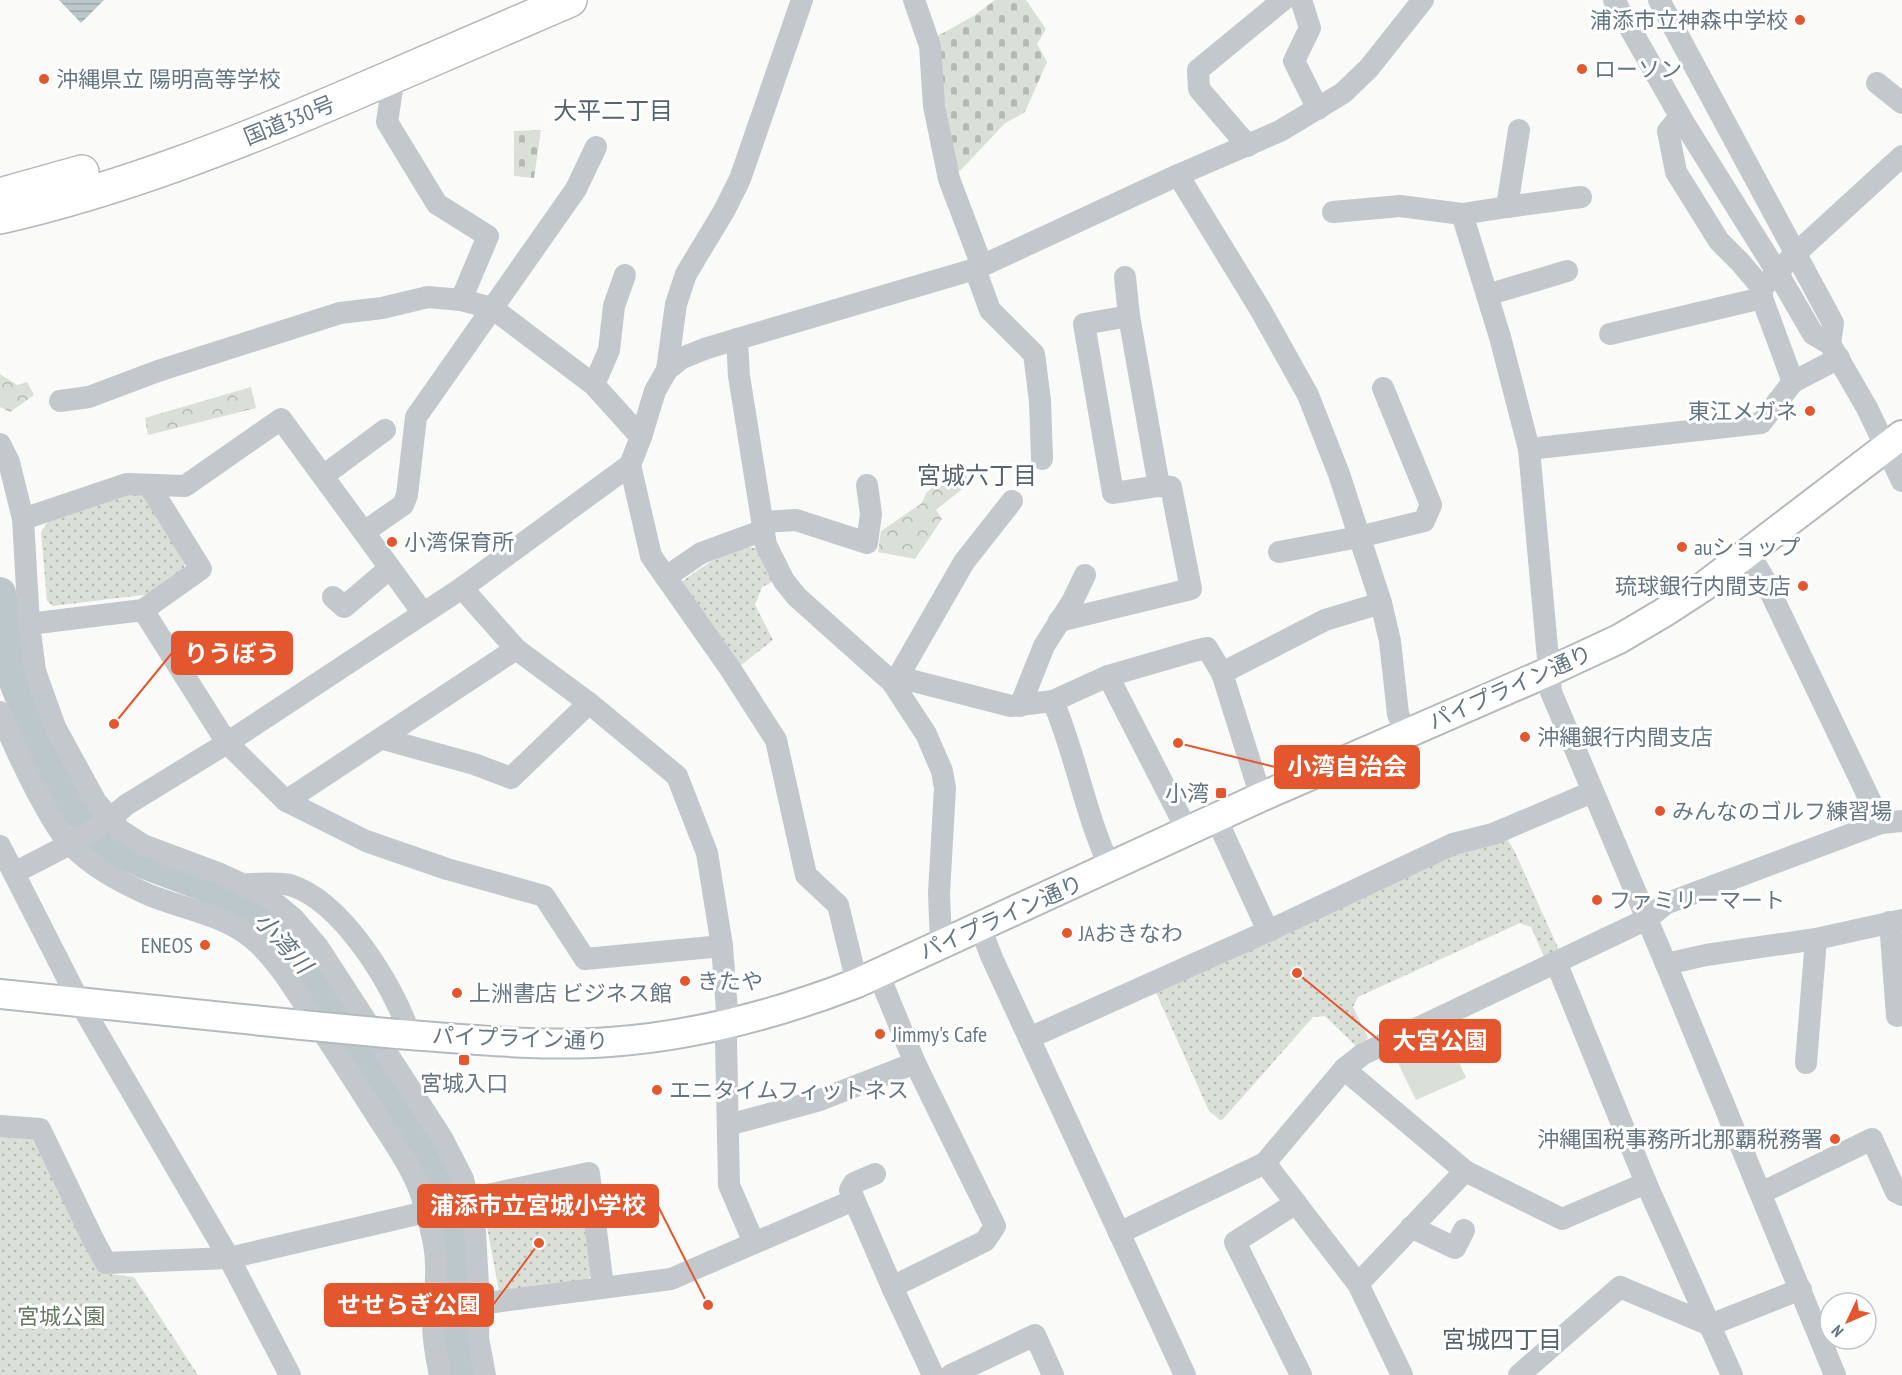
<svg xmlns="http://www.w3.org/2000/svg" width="1902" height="1375" font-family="'PT Sans Narrow','Noto Sans JP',sans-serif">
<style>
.grass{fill:url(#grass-dots)}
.forest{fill:url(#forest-crowns)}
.cemetery{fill:url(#cemetery-stones)}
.pitch{fill:#dadfd7}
.water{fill:url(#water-rules)}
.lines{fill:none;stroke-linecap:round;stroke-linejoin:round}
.river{stroke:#bbc7cb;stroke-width:32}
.major-casing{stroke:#b5babe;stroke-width:32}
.highway-casing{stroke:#b4b9bd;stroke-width:36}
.minor{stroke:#c3c8cc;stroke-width:22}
.major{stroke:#fff;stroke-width:28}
.highway{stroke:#fff;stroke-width:33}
.major-bridge-casing{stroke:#b5babe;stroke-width:32;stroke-linecap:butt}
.major-bridge{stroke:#fff;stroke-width:28}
.poi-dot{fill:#e4572e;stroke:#fff;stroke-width:2}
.labels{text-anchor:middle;stroke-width:6;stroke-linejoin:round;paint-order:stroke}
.poi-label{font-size:22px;fill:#657683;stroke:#fff;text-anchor:start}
.street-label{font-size:22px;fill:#657683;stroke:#fff}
.park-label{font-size:22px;fill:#687a64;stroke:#fff}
.neighbourhood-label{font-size:24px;fill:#57646e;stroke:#fff}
.water-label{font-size:24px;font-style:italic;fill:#60757c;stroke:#fff}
.leader{fill:none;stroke:#e4572e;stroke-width:2}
.callout-dot{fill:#e4572e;stroke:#fff;stroke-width:2}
.callout{fill:#e4572e;stroke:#e4572e;stroke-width:2}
.callout-label{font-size:24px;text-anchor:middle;font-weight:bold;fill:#fff}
</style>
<defs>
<pattern id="grass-dots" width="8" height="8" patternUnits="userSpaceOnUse" patternTransform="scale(1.5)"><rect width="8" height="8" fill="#dadfd7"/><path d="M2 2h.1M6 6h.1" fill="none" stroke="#b4b9b4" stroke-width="1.8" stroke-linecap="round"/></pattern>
<pattern id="forest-crowns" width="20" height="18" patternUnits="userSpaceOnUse" patternTransform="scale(1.5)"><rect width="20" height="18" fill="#dadfd7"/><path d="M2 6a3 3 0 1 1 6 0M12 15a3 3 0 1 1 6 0" fill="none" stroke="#b4b9b4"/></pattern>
<pattern id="cemetery-stones" width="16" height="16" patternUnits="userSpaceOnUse" patternTransform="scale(1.5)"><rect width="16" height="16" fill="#dadfd7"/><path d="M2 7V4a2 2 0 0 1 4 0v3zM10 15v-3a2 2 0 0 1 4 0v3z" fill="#b4b9b4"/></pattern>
<pattern id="water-rules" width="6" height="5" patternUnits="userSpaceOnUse" patternTransform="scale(1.5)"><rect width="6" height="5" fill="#bbc7cb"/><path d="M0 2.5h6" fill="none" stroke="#9ca6aa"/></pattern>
</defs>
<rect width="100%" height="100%" fill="#fafaf8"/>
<!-- grass -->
<g class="grass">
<polygon points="136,491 146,496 186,560 182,575 151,594 53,606 47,601 41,532 50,519"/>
<polygon points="744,546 758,549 774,581 762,587 755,605 773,640 740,666 681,582 710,562"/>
<polygon points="1506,837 1514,850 1560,952 1545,959 1531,927 1520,923 1358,997 1353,1007 1368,1038 1356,1046 1325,1016 1313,1017 1223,1119 1220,1120 1209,1111 1153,986 1471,843"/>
<polygon points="0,1136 31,1137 101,1273 134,1277 198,1375 0,1375"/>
<polygon points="571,1187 582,1191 591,1274 586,1283 499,1291 484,1211 491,1200"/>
</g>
<!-- forest -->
<g class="forest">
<polygon points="0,374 17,385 27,382 34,395 10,412 0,407"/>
<polygon points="251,387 256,408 148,435 145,418"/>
<polygon points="959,466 971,482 936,510 942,519 915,559 878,552 881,531 922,503 926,493"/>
</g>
<!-- cemetery -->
<g class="cemetery">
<polygon points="995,0 1026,0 1046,29 1037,44 1047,62 1025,112 1004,124 961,170 954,172 936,37 975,15"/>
<polygon points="541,130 534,178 514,176 514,131"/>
</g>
<!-- pitch -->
<polygon class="pitch" points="1448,1037 1466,1078 1416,1100 1397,1061"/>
<!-- water -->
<polygon class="water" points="59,0 104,0 81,23"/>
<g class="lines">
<!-- river -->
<polyline class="river" points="0,593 8,633 9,655 15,682 34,730 63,790 75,808 99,835 116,849 147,864 238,898 265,918 296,951 319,988 370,1058 415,1132 445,1193 453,1255 458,1347 466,1375"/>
<defs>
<g id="major">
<polyline points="0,994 302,1025"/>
<path d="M397 1034C467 1039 540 1047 610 1042 696 1036 777 1014 857 983L1261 797 1548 672 1619 639 1663 613 1703 587 1902 435"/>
</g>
<g id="highway">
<polyline points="0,195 82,172"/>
<path d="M0 217C123 189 241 142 357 92 428 62 499 31 570 0"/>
</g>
</defs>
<!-- major casing -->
<use href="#major" class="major-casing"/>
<!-- highway casing -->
<use href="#highway" class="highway-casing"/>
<!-- minor -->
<g class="minor">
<polyline points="914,0 930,46 934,106 949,179 982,266"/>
<polyline points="1301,0 1310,28 1294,61 1318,109"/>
<polyline points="1614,0 1684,123 1777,272 1813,334 1830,344 1867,408 1902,481"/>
<polyline points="1659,0 1833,323 1830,344"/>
<polyline points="394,76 387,122 437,204 488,236 461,300 492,308 594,385 641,437"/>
<polyline points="1877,83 1902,103"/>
<polyline points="1680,117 1668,131 1676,172 1719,241 1740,262 1762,288 1795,254 1902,156"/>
<polyline points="1519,130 1507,207 1462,214 1500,337 1529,449 1551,692 1666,964 1835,1375"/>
<polyline points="1248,146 1199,89 1198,70 1283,0"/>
<polyline points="1178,175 1260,309 1308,395 1339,474 1381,603 1390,641 1398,714 1406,733"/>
<polyline points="1507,207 1581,197"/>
<polyline points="1333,212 1400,206 1462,214"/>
<polyline points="975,269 990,310 1034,354 1040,401 1042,459"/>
<polyline points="1125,277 1129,316 1159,486"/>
<polyline points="1487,295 1567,271"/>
<polyline points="1762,298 1793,382"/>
<polyline points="1610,334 1762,298 1762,288"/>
<polyline points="737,339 739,376 766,545 784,581 797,597 892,682 926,734 942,771 945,788 939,893 941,944"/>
<polyline points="667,370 676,304 686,274 724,211 740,179 802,0"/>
<polyline points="594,385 609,350 614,306 625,275"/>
<polyline points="60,401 89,397 158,371 340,313 382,308 428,297 461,300"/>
<polyline points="0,444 9,462 23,519 29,624 35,671 55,727 96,802 120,830 143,845 218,873 264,894 293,918 318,947 442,1138 463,1179 475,1231 479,1304 478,1338 485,1375"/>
<polyline points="1529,449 1761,423 1793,382 1839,358"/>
<polyline points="630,465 651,556 731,670 776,740 806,875 838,905 857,983"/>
<polyline points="323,476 385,430"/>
<polyline points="23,519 127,484 185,486 281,419 423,613"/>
<polyline points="763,522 796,520 867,543 871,514 867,485"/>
<polyline points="364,532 403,505 407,495 416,417 576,189 596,147"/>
<polyline points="1279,552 1359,537 1424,521 1431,505 1383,388"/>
<polyline points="1748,552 1763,577 1881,823"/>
<polyline points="666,577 701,553 764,530"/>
<polyline points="462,588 516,649 589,703 677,776 707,853 722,946 727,1011 726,1040 729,1185 754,1243"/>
<polyline points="333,597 344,607 390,568"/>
<polyline points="143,610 227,743 286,801 366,841 447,869 544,896 585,959 722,946"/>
<polyline points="1059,621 1191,589 1171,487 1159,486 1113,493 1084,324 1129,316"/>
<polyline points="29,624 143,610 201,569 149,485"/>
<polyline points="1222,673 1325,620 1381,603"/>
<polyline points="1108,676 1188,832"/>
<polyline points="898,677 964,562 1012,501"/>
<polyline points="892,682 898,677 1011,706 1053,701 1108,676 1194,651 1207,648 1222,673 1261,797"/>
<path d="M1053 701C1076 755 1085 814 1110 867"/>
<polyline points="1020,706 1044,646 1073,600 1085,575"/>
<path d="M0 712C11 740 24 767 38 794 48 811 56 829 70 844 92 867 120 882 149 895 184 909 224 915 253 939 279 961 297 994 316 1022 336 1052 356 1083 375 1113 389 1135 404 1156 415 1179 424 1199 430 1223 434 1244 439 1270 434 1296 433 1321 433 1339 436 1357 440 1375"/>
<polyline points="383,739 474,764 511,778 589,703"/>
<polyline points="286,801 516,649"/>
<polyline points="1216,818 1268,931"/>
<polyline points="0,846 80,1003 229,1258 290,1375"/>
<polyline points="14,873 70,844 110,819 126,805 227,743 462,588 630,465 641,437 655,391 667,370 682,358 707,348 975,269 1178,175 1280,131 1343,93 1369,68 1423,0"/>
<path d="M249 884C261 884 278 882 290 885 342 901 394 986 410 1035"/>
<polyline points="1890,922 1897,1016"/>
<polyline points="980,927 992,958 1185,1375"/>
<polyline points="1556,962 1646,1183 1732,1375"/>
<polyline points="1666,964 1706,955 1816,939 1902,920"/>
<polyline points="878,973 915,1063 995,1226 985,1241 892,1287"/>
<polyline points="1029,1038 1268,931 1453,844 1493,834 1592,792"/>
<polyline points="1806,1063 1816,939"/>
<polyline points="1344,1069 1465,1171 1562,1219 1646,1183"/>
<polyline points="728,1125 817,1101 915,1063"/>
<polyline points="0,1126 40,1129 93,1239 106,1263 229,1258 426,1212 469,1199 589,1173 603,1287"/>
<polyline points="1265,1163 1358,1284 1402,1375"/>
<polyline points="875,1174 854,1183 850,1190 892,1287 933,1375"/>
<polyline points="1761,1193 1872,1139 1896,1192 1902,1195"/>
<polyline points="1296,1203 1235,1242 1301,1375"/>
<polyline points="1411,1227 1455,1248 1464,1230"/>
<polyline points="1119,1233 1265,1163 1344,1069 1363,1054 1647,919 1665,904 1881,823 1902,821"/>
<polyline points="1358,1284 1465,1171"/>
<polyline points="479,1304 671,1279 854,1200"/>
<polyline points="951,1375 1035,1335 1053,1375"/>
<polyline points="1519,1375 1620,1287 1710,1325 1801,1289"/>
</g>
<!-- major -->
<use href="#major" class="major"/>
<!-- highway -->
<use href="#highway" class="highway"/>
<defs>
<polyline id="major-bridge" points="302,1025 397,1034"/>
</defs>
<!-- major-bridge casing -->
<use href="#major-bridge" class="major-bridge-casing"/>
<!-- major-bridge -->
<use href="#major-bridge" class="major-bridge"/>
</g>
<!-- markers -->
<g class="poi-dot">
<circle cx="1800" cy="20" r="6"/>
<circle cx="1582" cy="69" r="6"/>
<circle cx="44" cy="79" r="6"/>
<circle cx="1810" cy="411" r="6"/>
<circle cx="392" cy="542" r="6"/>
<circle cx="1682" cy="547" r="6"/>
<circle cx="1803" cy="586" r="6"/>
<circle cx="1525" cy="737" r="6"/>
<rect x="1215" y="787" width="12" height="12" rx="3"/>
<circle cx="1660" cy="811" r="6"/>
<circle cx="1597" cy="900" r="6"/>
<circle cx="1067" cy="933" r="6"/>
<circle cx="205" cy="945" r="6"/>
<circle cx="685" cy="981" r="6"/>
<circle cx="457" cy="993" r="6"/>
<circle cx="880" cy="1034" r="6"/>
<rect x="458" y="1054" width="12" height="12" rx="3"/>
<circle cx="657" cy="1090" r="6"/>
<circle cx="1835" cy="1139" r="6"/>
</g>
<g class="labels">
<!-- poi labels -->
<g class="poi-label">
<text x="1788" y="28" text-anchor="end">浦添市立神森中学校</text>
<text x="1594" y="77">ローソン</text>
<text x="56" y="87">沖縄県立 陽明高等学校</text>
<text x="1798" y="419" text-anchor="end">東江メガネ</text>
<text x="404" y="550">小湾保育所</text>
<text x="1694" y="555">auショップ</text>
<text x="1791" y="594" text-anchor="end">琉球銀行内間支店</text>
<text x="1537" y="745">沖縄銀行内間支店</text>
<text x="1209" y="801" text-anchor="end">小湾</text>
<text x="1672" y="819">みんなのゴルフ練習場</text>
<text x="1609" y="908">ファミリーマート</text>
<text x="1079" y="941">JAおきなわ</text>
<text x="193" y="953" text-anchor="end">ENEOS</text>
<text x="697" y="989">きたや</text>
<text x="469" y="1001">上洲書店 ビジネス館</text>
<text x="892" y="1042">Jimmy's Cafe</text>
<text x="464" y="1091" text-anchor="middle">宮城入口</text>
<text x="669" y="1098">エニタイムフィットネス</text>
<text x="1823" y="1147" text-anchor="end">沖縄国税事務所北那覇税務署</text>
</g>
<!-- street labels -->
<g class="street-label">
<text transform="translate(289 120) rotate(-22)" y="8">国道330号</text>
<text transform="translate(1510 687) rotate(-24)" y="8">パイプライン通り</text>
<text transform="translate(1001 917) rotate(-24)" y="8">パイプライン通り</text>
<text transform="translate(520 1038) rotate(2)" y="8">パイプライン通り</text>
</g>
<!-- park labels -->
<g class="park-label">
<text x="61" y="1324">宮城公園</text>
</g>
<!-- neighbourhood labels -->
<g class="neighbourhood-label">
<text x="613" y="119">大平二丁目</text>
<text x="977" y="484">宮城六丁目</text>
<text x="1502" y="1348">宮城四丁目</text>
</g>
<!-- water labels -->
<g class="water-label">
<text transform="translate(283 943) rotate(48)" y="8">小湾川</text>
</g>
</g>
<!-- callouts -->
<path class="leader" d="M114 724L172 653M1178 743L1275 767M1297 973L1380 1041M708 1305L658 1206M539 1243L493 1305"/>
<g class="callout-dot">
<circle cx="114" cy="724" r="6"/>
<circle cx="1178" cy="743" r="6"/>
<circle cx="1297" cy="973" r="6"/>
<circle cx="708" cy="1305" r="6"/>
<circle cx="539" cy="1243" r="6"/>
</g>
<g class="callout">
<rect x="172" y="632" width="120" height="42" rx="6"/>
<rect x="1275" y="746" width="144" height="42" rx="6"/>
<rect x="1380" y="1020" width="120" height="42" rx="6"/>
<rect x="418" y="1185" width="240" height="42" rx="6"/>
<rect x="325" y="1284" width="168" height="42" rx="6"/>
</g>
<g class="callout-label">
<text x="232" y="662">りうぼう</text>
<text x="1347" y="775">小湾自治会</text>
<text x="1440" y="1049">大宮公園</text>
<text x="538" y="1214">浦添市立宮城小学校</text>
<text x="409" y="1313">せせらぎ公園</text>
</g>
<!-- north arrow -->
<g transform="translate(1848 1321) rotate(226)"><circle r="28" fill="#ffffff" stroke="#c1c8cd" stroke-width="1.5"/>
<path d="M0-4.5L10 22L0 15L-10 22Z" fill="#e4572e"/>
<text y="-9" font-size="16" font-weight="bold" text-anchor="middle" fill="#657683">N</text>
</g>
</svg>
